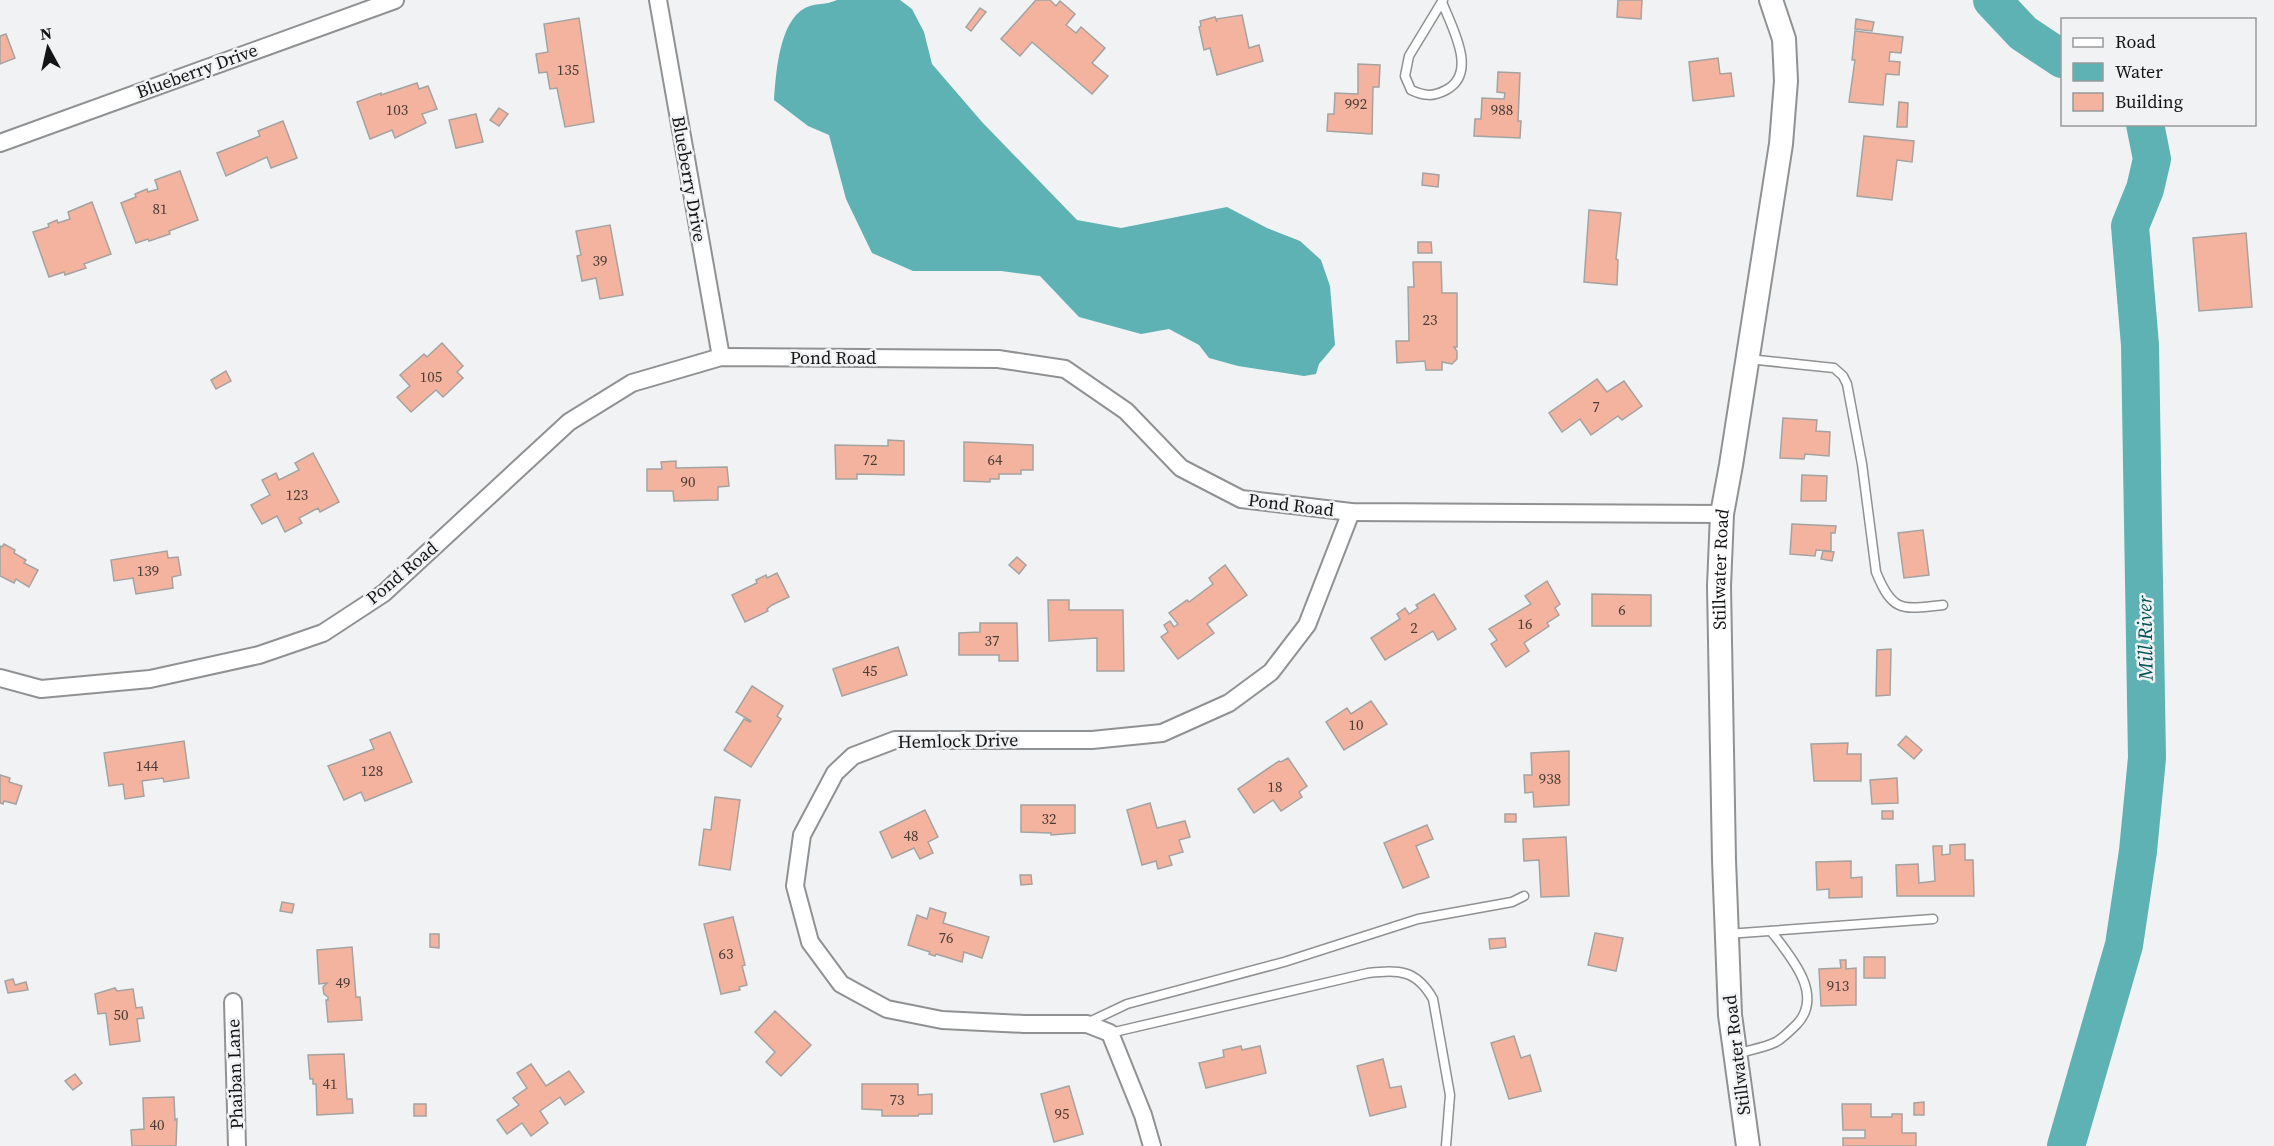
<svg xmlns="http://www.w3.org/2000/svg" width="2274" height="1146" font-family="'Source Serif 4',serif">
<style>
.water{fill:#5eb2b3}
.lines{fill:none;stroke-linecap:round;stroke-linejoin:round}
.river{stroke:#5eb2b3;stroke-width:38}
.building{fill:#f4b39e;stroke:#a4a3a2;stroke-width:1.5}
.lane-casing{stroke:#909192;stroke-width:11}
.street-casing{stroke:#909192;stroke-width:20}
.secondary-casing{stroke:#909192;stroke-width:26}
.lane{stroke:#fff;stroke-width:8}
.street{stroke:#fff;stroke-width:16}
.secondary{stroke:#fff;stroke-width:22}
.labels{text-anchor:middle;stroke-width:5;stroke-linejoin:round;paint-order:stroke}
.number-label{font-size:15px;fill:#4b3c36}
.street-label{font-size:18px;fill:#131414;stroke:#f1f2f3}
.water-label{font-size:20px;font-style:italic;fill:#045354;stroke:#f1f2f3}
</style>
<rect width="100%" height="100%" fill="#f1f2f3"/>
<!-- water -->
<path class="water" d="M837 0H900L912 9 924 32 932 64 982 122 1077 220 1121 228 1227 207 1267 228 1300 241 1321 260 1330 286 1335 345 1319 364 1316 374 1304 376 1238 366 1209 358 1199 345 1169 329 1141 334 1079 317 1040 276 1001 271H913L872 253 846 199 829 135 808 126 774 100C776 73 779 22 805 8 814 3 827 5 837 0Z"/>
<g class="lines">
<!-- river -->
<g class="river">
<polyline points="1992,0 2023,33 2062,59"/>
<polyline points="2066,1146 2124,945 2138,851 2147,758 2140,345 2130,226 2145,189 2152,159 2145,124"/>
</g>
</g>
<!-- building -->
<g class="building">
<polygon points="1036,0 1050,0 1056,6 1060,1 1075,14 1066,25 1076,33 1081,27 1105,48 1092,63 1108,76 1092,94 1032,42 1020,56 1001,39"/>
<polygon points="1618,0 1642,0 1641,19 1617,17"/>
<polygon points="980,8 986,12 971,31 966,27"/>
<polygon points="1242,15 1249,48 1259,45 1263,61 1217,75 1210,48 1204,50 1199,27 1201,26 1200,21 1215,17 1217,22 1216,19"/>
<polygon points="579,18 594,122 565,127 557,88 550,89 547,72 539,73 536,54 548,52 544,24"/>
<polygon points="1856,19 1874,22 1872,31 1855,29"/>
<polygon points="1855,31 1903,37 1901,53 1890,52 1889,61 1900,62 1899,75 1886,74 1883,105 1849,102 1855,60 1852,60"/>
<polygon points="6,34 15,58 0,64 0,36"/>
<polygon points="1718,58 1720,74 1731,73 1734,96 1693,101 1689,62"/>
<polygon points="1358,64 1380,65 1379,87 1373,87 1372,134 1327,131 1328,114 1334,114 1335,93 1358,94"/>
<polygon points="1498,72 1520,73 1518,121 1521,121 1520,138 1474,136 1475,119 1481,119 1482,98 1504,99 1505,93 1497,92"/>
<polygon points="417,83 419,89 428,86 437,109 422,114 426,123 395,138 392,130 370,139 357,102 381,93 381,95"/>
<polygon points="1899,102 1908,103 1907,127 1897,127"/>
<polygon points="499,108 508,114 499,126 490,120"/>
<polygon points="476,114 483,142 456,148 449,120"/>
<polygon points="283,121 297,158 271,168 267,157 226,176 217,153 260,136 258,131"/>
<polygon points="1864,136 1914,141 1912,162 1897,160 1892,200 1857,196"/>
<polygon points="180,171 198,220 169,231 170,234 149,241 148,239 136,243 121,203 136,197 135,194 147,189 148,192 158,189 155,180"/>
<polygon points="1423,173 1439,175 1438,187 1422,185"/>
<polygon points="92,202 111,254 84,264 86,268 65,275 64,272 49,277 33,232 49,227 48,224 57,220 58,223 70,219 68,212"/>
<polygon points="1589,210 1621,213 1616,259 1618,260 1617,285 1584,282"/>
<polygon points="610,225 623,295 600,299 596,278 582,281 577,256 581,255 576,231"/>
<polygon points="2246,233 2252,307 2199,311 2193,238"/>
<polygon points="1418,242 1431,242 1432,253 1418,253"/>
<polygon points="1413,262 1441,262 1442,293 1457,293 1457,347 1454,347 1457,351 1457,359 1452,364 1442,362 1442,370 1426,370 1425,361 1397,363 1396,341 1409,341 1408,287 1414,287"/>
<polygon points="442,343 463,366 457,372 463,378 443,397 436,390 411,412 397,397 410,386 400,375 424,354 427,357"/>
<polygon points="226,371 231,381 216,389 211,380"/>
<polygon points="1597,379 1607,392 1624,381 1642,406 1622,420 1618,416 1591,435 1580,419 1562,432 1549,413"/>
<polygon points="1783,418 1817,420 1816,431 1830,432 1829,456 1805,454 1804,459 1780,458"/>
<polygon points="888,440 904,441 904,475 857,474 857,479 836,479 835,445 888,446"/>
<polygon points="964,442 1033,445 1033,470 1021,470 1021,474 999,474 999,479 990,479 990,482 964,481"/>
<polygon points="313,453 339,502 320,512 318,508 299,518 302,523 285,532 277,516 262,524 251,505 270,495 262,480 276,473 279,480 299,470 295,463"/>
<polygon points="676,461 676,468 727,467 729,486 718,487 718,500 674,501 673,491 647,491 647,469 662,469 661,462"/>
<polygon points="1802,475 1827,476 1826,501 1801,501"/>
<polygon points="1792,524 1836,526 1835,533 1831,533 1831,551 1816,550 1815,556 1790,554"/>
<polygon points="1923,530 1929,575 1904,578 1898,533"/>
<polygon points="4,544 15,550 14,553 26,560 24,563 38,570 29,587 16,579 14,583 0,576 0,546 2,547"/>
<polygon points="167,551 168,558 178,557 181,575 172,577 173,588 136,594 133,578 114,581 111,560"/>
<polygon points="1823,551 1834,552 1832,561 1821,559"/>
<polygon points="1017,557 1026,565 1019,574 1009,565"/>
<polygon points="1225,565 1247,595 1207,624 1214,633 1178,659 1161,637 1168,632 1164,625 1170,621 1174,627 1178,624 1169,613 1187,600 1189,602 1213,584 1209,578"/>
<polygon points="777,573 789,597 772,605 767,609 768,611 745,622 732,595 757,583 756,580 766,575 767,578"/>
<polygon points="1547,581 1560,604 1555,608 1559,615 1547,623 1549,626 1524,643 1529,651 1506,667 1491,644 1497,640 1489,629 1531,604 1525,596"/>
<polygon points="1434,594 1456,629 1438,640 1433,631 1385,660 1371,638 1400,619 1397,614 1405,608 1409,614 1418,608 1416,605"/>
<polygon points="1592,594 1651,595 1651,626 1592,626"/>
<polygon points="1048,600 1069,600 1069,610 1123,610 1124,671 1097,671 1097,638 1049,641"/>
<polygon points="980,623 1017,623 1018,661 999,661 999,655 959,655 959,633 980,632"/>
<polygon points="898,647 907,675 842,696 833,669"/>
<polygon points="1891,649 1890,695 1876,696 1877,650"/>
<polygon points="752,686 783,706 777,716 781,719 751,767 724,750 744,719 750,722 751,721 736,712"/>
<polygon points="1371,701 1387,724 1344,750 1326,722 1347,708 1351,714"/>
<polygon points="390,732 412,782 365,801 361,792 344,800 328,766 374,749 370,740"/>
<polygon points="1906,736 1922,750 1914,759 1898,745"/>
<polygon points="184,741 189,778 164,782 163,778 142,781 144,796 125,799 123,784 109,786 104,753"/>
<polygon points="1848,743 1847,754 1861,754 1861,781 1814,781 1811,744"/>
<polygon points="1569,751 1569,805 1534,807 1533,792 1525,793 1524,775 1532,775 1531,753"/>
<polygon points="1288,758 1307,786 1299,792 1302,797 1281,811 1273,800 1254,813 1238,789 1279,761 1281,762"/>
<polygon points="0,775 10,778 9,782 22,786 16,804 4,801 3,804 0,803"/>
<polygon points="1897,778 1898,803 1872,804 1870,780"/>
<polygon points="715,797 740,800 730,870 699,865 704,829 711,830"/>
<polygon points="1150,803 1157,828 1185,821 1190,837 1179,840 1183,852 1169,856 1172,865 1158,869 1156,861 1142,865 1127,810"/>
<polygon points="1021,805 1075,805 1075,833 1051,835 1051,833 1021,832"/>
<polygon points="925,810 938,837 928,842 933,853 920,859 914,848 892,858 880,832"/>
<rect x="1882" y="811" width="11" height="8"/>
<rect x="1505" y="814" width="11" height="8"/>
<polygon points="1427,825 1433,839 1416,846 1429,877 1403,888 1384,843"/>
<polygon points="1566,837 1569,896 1541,897 1539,860 1524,861 1523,839"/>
<polygon points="1965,844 1965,860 1973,860 1974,896 1897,896 1896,865 1918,864 1919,883 1935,881 1933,846 1942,846 1942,855 1950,854 1950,845"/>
<polygon points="1851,861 1851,878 1862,877 1862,897 1829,898 1829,889 1817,890 1816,862"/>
<polygon points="1020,875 1031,875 1032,884 1021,885"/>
<polygon points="282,902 294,904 292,913 280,911"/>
<polygon points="930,908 946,913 943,923 989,937 982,958 964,952 962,962 936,954 935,956 929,954 930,952 908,945 917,915 927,919"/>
<polygon points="733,917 745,965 742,966 747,985 739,987 740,990 721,994 704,924"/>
<polygon points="1595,933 1623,938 1616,971 1588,965"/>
<polygon points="430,934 439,934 439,948 430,947"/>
<polygon points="1505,938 1506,947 1490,949 1489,939"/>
<polygon points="352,947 356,997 360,997 362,1020 328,1022 326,1000 328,1000 328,997 324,994 323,987 327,983 319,984 317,950"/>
<rect x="1864" y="957" width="21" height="21"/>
<polygon points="1840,960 1846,960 1846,969 1856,968 1856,1005 1821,1006 1819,969 1841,968"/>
<polygon points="13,979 15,985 26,982 28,990 8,993 5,981"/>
<polygon points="115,988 117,991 133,989 136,1008 142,1007 144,1018 137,1019 140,1041 110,1045 106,1013 98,1014 95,994"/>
<polygon points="775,1011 811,1045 781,1076 766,1062 775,1052 755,1032"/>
<polygon points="1514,1036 1521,1058 1530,1055 1541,1091 1509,1099 1491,1043"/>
<polygon points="1241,1046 1242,1050 1260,1046 1266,1073 1206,1088 1199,1063 1224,1057 1223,1050"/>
<polygon points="344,1054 347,1099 352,1099 353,1113 317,1115 316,1084 313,1084 313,1079 310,1079 308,1055"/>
<polygon points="1383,1059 1390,1088 1401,1086 1406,1107 1370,1116 1357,1066"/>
<polygon points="531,1064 546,1086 569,1071 584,1092 565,1105 560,1097 540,1111 548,1123 531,1136 522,1123 507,1134 497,1120 519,1105 513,1098 527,1088 517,1073"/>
<polygon points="75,1074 82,1083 73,1090 65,1081"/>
<polygon points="862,1084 918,1084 918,1095 932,1094 932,1114 919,1114 918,1116 882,1116 882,1110 862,1109"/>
<polygon points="1069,1086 1083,1134 1054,1142 1041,1094"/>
<polygon points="174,1097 175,1120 177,1119 176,1146 132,1146 131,1130 144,1129 143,1098"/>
<polygon points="1924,1102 1924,1115 1914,1115 1914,1103"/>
<rect x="414" y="1104" width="12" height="12"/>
<polygon points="1842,1104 1871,1104 1871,1117 1892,1117 1892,1114 1902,1114 1902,1133 1916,1133 1916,1146 1843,1146 1843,1138 1865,1138 1865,1130 1843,1130"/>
</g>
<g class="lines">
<defs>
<g id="lane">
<path d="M1442 2C1451 26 1479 73 1446 90 1433 97 1424 96 1411 90L1405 76 1409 56 1443 0"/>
<path d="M1748 359 1834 368 1843 376 1847 384 1862 464 1876 572C1893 614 1903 609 1943 605"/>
<polyline points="1727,934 1933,919"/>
<polyline points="1087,1023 1127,1004 1284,962 1418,919 1512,902 1524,896"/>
<path d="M1110 1033 1368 973C1399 970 1416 969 1433 999L1450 1095 1446 1146"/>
<path d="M1736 1054C1748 1050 1764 1048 1776 1042 1783 1038 1791 1030 1797 1024 1825 994 1789 955 1771 931"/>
</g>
<g id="street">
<polyline points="658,0 721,357"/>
<polyline points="0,143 395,0"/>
<polyline points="0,678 41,689 150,679 259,655 323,633 384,593 569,422 632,383 721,357 998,359 1065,369 1126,411 1181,468 1241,499 1351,512 1722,514"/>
<polyline points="233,1002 237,1146"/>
<polyline points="1152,1146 1143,1115 1110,1033 1087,1024 1024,1024 942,1020 887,1009 841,984 810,942 795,886 802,835 835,773 853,756 895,740 1092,740 1162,733 1229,703 1271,672 1307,625 1351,512"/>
</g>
<g id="secondary">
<path id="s1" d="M1748 1146 1730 1015 1724 860 1719 586 1722 514 1731 465 1781 144 1786 81 1784 39 1771 0"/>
</g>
</defs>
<!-- lane casing -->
<use href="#lane" class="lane-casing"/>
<!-- street casing -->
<use href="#street" class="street-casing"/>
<!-- secondary casing -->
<use href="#secondary" class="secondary-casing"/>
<!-- lane -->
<use href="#lane" class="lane"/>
<!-- street -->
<use href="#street" class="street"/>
<!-- secondary -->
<use href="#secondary" class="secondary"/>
</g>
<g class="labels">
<!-- number labels -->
<g class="number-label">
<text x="568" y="75">135</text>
<text x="1356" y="109">992</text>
<text x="397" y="115">103</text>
<text x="1502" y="115">988</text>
<text x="160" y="214">81</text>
<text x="600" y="266">39</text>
<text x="1430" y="325">23</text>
<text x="431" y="382">105</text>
<text x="1596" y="412">7</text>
<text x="870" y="465">72</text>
<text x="995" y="465">64</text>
<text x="688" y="487">90</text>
<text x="297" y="500">123</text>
<text x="148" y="576">139</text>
<text x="1622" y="615">6</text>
<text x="1525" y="629">16</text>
<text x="1414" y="633">2</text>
<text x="992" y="646">37</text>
<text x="870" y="676">45</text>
<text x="1356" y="730">10</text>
<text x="147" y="771">144</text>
<text x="372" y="776">128</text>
<text x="1550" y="784">938</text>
<text x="1275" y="792">18</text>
<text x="1049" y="824">32</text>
<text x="911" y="841">48</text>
<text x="946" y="943">76</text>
<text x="726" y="959">63</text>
<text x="343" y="988">49</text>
<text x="1838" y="991">913</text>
<text x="121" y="1020">50</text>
<text x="330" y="1089">41</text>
<text x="897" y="1105">73</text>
<text x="1062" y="1119">95</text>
<text x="157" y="1130">40</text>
</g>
<!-- street labels -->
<g class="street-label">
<text transform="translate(197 71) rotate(-20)" y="6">Blueberry Drive</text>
<text transform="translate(689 179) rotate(80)" y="6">Blueberry Drive</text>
<text x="833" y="364">Pond Road</text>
<text transform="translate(1291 505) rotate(7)" y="6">Pond Road</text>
<text dy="6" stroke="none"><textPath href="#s1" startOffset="578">Stillwater Road</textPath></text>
<text transform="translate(402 573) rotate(-40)" y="6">Pond Road</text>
<text transform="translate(958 741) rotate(-1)" y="6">Hemlock Drive</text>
<text transform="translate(1737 1055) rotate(-97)" y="6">Stillwater Road</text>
<text transform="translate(235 1074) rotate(-92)" y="6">Phaiban Lane</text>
</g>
<!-- water labels -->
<g class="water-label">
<text transform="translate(2145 638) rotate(-91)" y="7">Mill River</text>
</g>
</g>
<!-- legend -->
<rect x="2061" y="18" width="195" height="108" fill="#f1f2f3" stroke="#98999a" stroke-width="1.5"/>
<rect x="2073" y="38" width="30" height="9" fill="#ffffff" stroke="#98999a" stroke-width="1.5"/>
<text x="2115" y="48" font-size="18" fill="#131414">Road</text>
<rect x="2073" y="63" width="30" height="18" fill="#5eb2b3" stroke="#98999a" stroke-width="1.5"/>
<text x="2115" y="78" font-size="18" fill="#131414">Water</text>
<rect x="2073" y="93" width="30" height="18" fill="#f4b39e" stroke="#98999a" stroke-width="1.5"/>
<text x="2115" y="108" font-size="18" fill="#131414">Building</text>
<!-- north arrow -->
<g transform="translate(48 48) rotate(352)" stroke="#f1f2f3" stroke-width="4.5" paint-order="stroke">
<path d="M0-4.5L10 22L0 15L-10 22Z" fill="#131414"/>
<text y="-9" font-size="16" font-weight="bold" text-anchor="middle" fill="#131414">N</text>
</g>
</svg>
